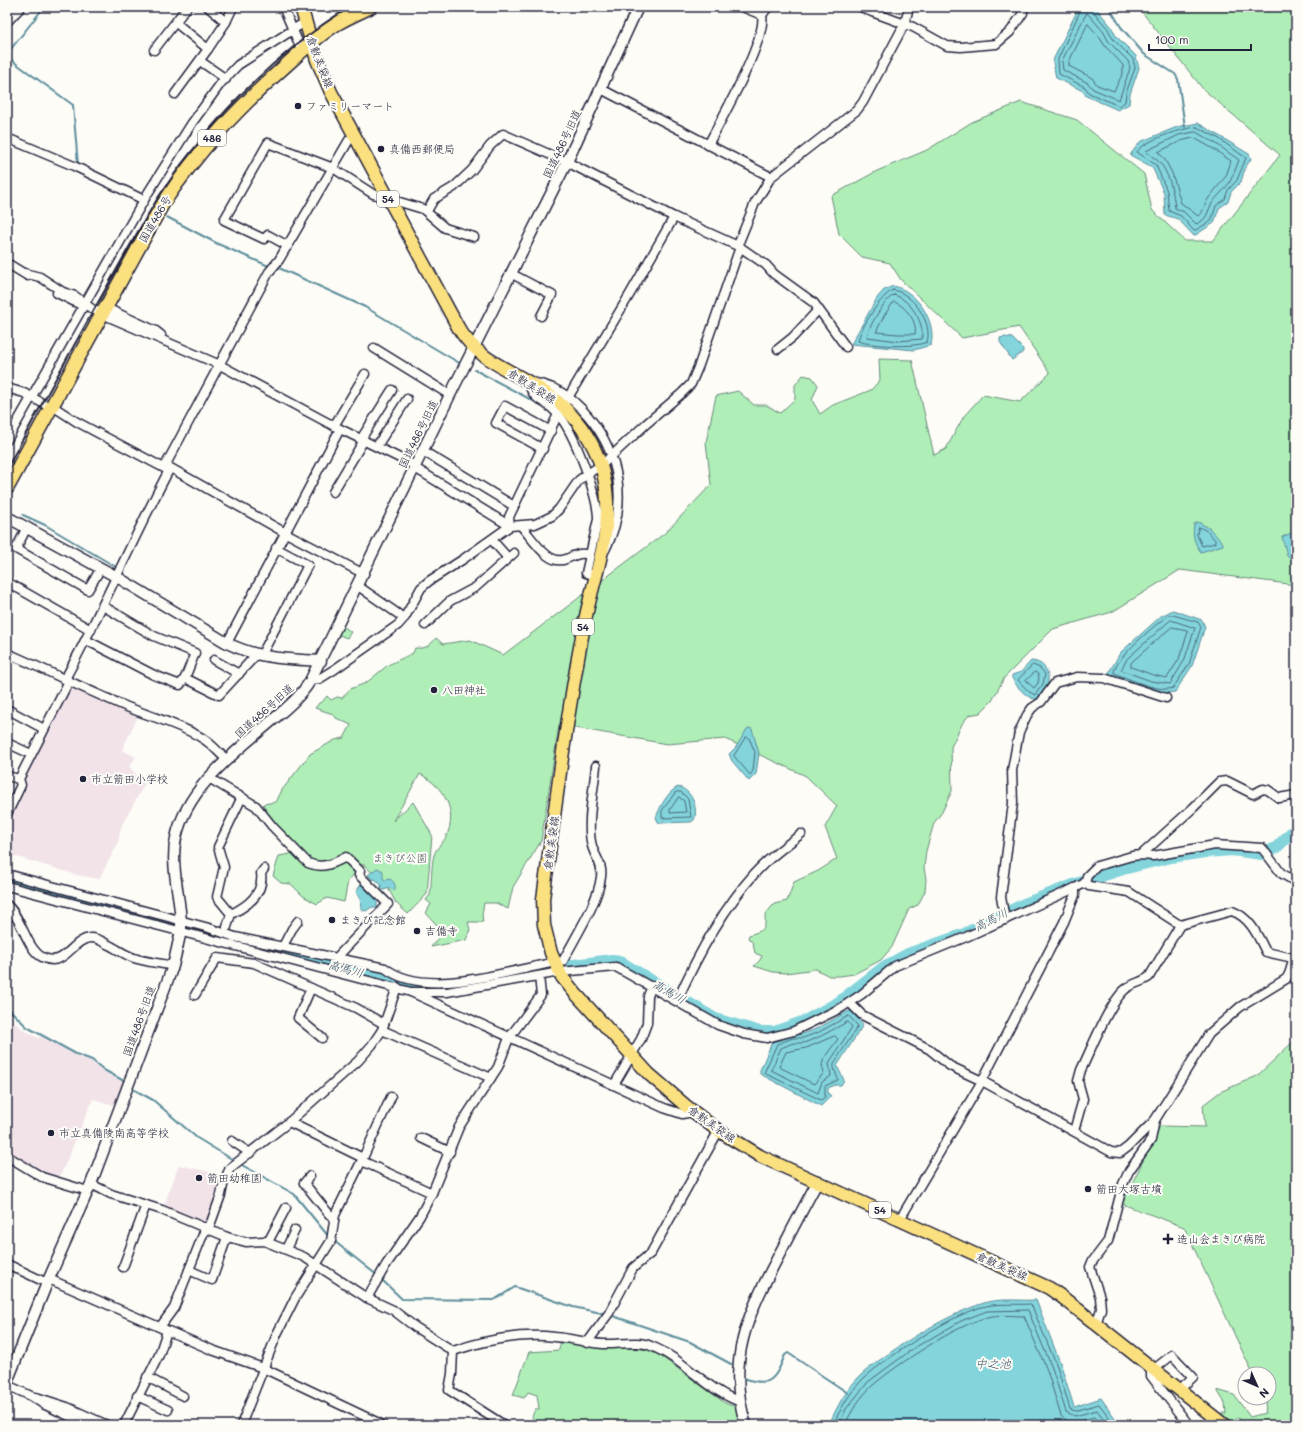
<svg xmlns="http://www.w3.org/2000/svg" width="1303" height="1432" font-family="Mali,'Klee One',sans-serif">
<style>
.built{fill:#f2e3e9}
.green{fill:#afefb7;stroke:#688879}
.water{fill:#83d4db;stroke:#5c8d9b}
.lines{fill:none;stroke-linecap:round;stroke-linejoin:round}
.shore{stroke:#49697b;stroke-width:1}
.stream{stroke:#5c8d9b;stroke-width:2}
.river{stroke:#83d4db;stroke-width:12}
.minor-casing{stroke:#22223b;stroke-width:11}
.tertiary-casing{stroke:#22223b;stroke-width:13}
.primary-casing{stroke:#22223b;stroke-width:15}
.trunk-casing{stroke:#22223b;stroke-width:16}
.minor{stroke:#fdfcf7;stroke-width:8}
.tertiary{stroke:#fdfcf7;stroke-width:10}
.primary{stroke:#fbe080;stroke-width:12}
.trunk{stroke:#fbe080;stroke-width:13}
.rail{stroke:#22223b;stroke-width:2}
.poi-dot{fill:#22223b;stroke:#fdfcf7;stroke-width:1.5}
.labels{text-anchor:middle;stroke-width:4;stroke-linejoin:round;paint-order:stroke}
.shield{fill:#fdfcf7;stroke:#646373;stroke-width:1}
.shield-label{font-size:10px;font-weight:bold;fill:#22223b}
.street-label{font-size:11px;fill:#22223b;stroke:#fdfcf7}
.poi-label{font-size:11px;fill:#22223b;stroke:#fdfcf7;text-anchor:start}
.park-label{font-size:11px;fill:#45555a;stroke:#fdfcf7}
.water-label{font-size:12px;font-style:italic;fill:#3f576b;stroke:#fdfcf7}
</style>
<rect width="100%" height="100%" fill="#fdfcf7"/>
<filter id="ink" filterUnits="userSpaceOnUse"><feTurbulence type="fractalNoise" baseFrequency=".025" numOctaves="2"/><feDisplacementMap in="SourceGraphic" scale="8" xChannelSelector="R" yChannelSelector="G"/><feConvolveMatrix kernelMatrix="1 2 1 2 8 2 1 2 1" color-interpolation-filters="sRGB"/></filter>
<g filter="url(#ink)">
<!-- built -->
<g class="built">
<polygon points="71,685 139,714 122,750 136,757 129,767 145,783 121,827 118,843 99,879 77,875 7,854 7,820 24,784 24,774"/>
<polygon points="7,1017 24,1030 38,1038 42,1036 75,1055 91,1061 102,1070 125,1083 117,1106 93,1099 59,1179 48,1175 7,1151"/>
<polygon points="179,1165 223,1175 210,1222 204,1224 163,1208"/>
</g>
<!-- green -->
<g class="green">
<path d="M1138 7H1296V585L1180 570 1112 612 1053 629 1004 678 992 701 980 713 969 715 962 724 951 747 952 791 942 812 934 823 926 851 924 868 926 879 925 891 918 905 909 909 892 947 881 960 854 974 840 976H829L816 969 786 973 773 972 754 966 760 960 762 956 755 953 753 943 748 938 749 935C763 930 766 931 765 915L774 904 787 901 794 882 818 871 837 859 825 827 837 806 806 776 725 739 667 744 559 725 541 841 513 887 508 909 496 903H484L482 914 483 922H468L470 930 466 940 431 947 443 932 426 913 431 904 426 900 430 895C432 883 431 865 434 855 436 848 443 843 446 837 459 811 443 786 420 774L393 821 413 802 432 835 427 894 408 914 396 903 388 888 363 864 348 881 344 902 327 898 317 904 303 896 291 884 281 883 273 876 279 856 290 854 298 848 269 818 263 804 276 802 282 790 310 754 335 740 344 738 351 725 336 718 333 714 315 708 319 703 322 702 327 696 331 700 337 697 342 698 350 689 366 683 388 665 413 653 415 648C425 649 430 646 436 638L443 644 470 640 503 655 665 533 711 485 706 442 716 396 738 391 754 405H766L780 413 795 399V385L803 375 812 377 818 385 812 400 820 414 833 405 871 390 880 380 879 359 912 360 934 455 946 449 964 416 983 395 1020 402 1050 373 1019 327 962 338 901 280 890 263 862 257 839 234 831 196 877 171 927 150 972 122 1021 102 1077 120 1144 174 1152 210 1185 241H1213L1280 155 1203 89Z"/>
<polygon points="343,626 351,632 347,638 339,635"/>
<polygon points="1296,1039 1296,1425 1244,1425 1238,1417 1230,1423 1220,1416 1221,1413 1226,1413 1225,1403 1217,1390 1234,1395 1250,1417 1265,1413 1267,1398 1269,1398 1269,1374 1253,1374 1184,1227 1122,1204 1160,1126 1205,1127 1203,1105 1220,1092 1257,1076"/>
<polygon points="561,1340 610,1348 633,1346 648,1349 662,1357 725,1403 736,1407 741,1425 537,1425 532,1417 535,1409 539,1409 537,1395 528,1392 524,1398 513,1395 529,1352 559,1350"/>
</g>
<!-- water -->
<g class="water">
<polygon points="1079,7 1095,7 1111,26 1116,36 1136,56 1139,68 1130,94 1129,104 1118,110 1086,96 1083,91 1056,78 1053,62 1054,58"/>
<polygon points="1198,123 1249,154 1251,159 1245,168 1241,182 1231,192 1228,202 1219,208 1214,223 1194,236 1178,219 1165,215 1164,193 1152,167 1130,155 1140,142 1177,127"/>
<path d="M893 286C916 290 937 321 931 345L914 350 851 344 877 298 884 290Z"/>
<polygon points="1004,337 1012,338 1023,349 1023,352 1012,360 1000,342 1000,338"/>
<path d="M1198 522 1209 528 1223 543V545L1201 552C1194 543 1192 535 1194 524Z"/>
<polygon points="1296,531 1296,564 1287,555 1282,537"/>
<polygon points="1173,610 1199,619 1202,620 1205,627 1192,666 1175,692 1164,693 1108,674 1120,653 1161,616"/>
<path d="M1031 661C1054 662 1052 692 1036 699 1027 699 1016 686 1012 678V675L1021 672Z"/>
<polygon points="749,728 752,729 759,753 756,774 749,781 732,761 729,754 736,747 747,729"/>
<path d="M678 787C691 789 699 808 694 820L691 822 659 823 656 818C659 808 668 791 678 787Z"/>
<path d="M377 868 383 871V878L385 880 390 879C394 881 397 887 394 891L390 888 383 890 380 887 382 886 375 879 373 880 368 875Z"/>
<polygon points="362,883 365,887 364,888 377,899 377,907 372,907 366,911 361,909 360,898 356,892"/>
<path d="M849 1011 852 1012 863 1025 837 1066 844 1080 841 1085H835L828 1088V1093L831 1096 821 1106 760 1074V1070L773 1040 795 1033 797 1035C816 1032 832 1019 849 1011Z"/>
<path d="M1036 1300 1061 1365 1074 1407 1101 1398 1120 1425H829C837 1406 847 1388 862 1374 893 1348 945 1315 984 1303 997 1298 1021 1301 1036 1300Z"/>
</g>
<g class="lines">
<!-- shore -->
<g class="shore">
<polyline points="1082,7 1058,59 1059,74 1085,87 1089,93 1119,106 1125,102 1126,93 1135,68 1133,59 1113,39 1108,29 1093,11 1092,7"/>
<polygon points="1087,13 1103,31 1109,42 1128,61 1130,68 1119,100 1093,89 1088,83 1063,70 1062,61"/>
<polygon points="1088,24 1098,35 1105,46 1123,65 1123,73 1114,91 1097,85 1092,78 1069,66 1069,62"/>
<path d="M1197 127 1218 138 1246 158 1237 180 1228 190 1225 199 1216 206 1211 221 1194 231 1181 216 1169 211 1167 191 1156 165 1137 152C1144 140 1183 128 1197 127Z"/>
<path d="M1196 132 1215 143 1239 160C1237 165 1235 171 1232 177 1230 185 1217 196 1213 202 1206 212 1209 219 1196 224L1184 212 1175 208C1174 194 1169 171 1158 161 1154 157 1149 155 1146 151L1179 135Z"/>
<polygon points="1194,138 1212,148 1231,161 1226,176 1208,199 1201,214 1198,216 1181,203 1172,173 1164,158 1158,152 1181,141"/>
<path d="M893 290C913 293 933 323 927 342 914 348 872 346 858 341 860 329 881 295 893 290Z"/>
<path d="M894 295C910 299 925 323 922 339L898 341 867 337C868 328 885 298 894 295Z"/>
<path d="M894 302C905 305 918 322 915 334H898L876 332 884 316Z"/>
<polygon points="1199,527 1207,531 1215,540 1215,543 1202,546 1197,535"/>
<path d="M1169 615H1173L1198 622 1201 627 1189 664 1173 688C1160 693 1127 678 1114 673 1113 660 1158 622 1169 615Z"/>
<polygon points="1171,620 1195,628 1184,661 1170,684 1151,681 1121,670 1127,659"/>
<polygon points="1172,627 1187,630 1188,632 1179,659 1167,678 1153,675 1131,667 1131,663"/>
<polygon points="1033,665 1040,668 1045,674 1043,684 1035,695 1028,691 1018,680"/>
<polygon points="1035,672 1039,675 1038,683 1034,688 1026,681"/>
<polygon points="746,737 749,738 755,752 753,771 750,775 734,756"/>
<polygon points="676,792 681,792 688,799 691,817 662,818 662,811"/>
<polygon points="679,797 684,801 686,812 670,813 670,810"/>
<path d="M849 1016 858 1026C855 1032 834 1062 834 1064 833 1069 837 1075 838 1080L825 1086V1097L821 1100 764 1073 777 1044 793 1038H803L819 1032Z"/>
<polygon points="848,1022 852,1027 829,1063 831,1076 822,1082 818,1093 771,1070 781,1048 793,1043 804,1043 821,1036"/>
<polygon points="835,1036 838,1039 824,1058 822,1065 824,1073 814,1084 779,1067 786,1052 806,1048"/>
<path d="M833 1425C841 1408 851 1390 865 1377 890 1355 954 1313 986 1306 1000 1303 1017 1305 1031 1304L1057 1366 1070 1409 1075 1411 1099 1404 1115 1425"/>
<polyline points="839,1425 846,1409 868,1382 914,1348 961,1321 987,1311 1028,1310 1052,1368 1066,1412 1075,1416 1097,1410 1108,1425"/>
<path d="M845 1425C851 1411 861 1396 873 1385 898 1364 956 1325 988 1317 999 1314 1013 1316 1024 1316L1047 1370 1061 1416C1072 1427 1082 1419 1095 1417L1101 1425"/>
</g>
<!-- stream -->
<g class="stream">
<polyline points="1109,7 1121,27 1144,54 1175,74 1178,79 1185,127"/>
<polyline points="7,54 44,7"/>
<polyline points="7,57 73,105 78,165"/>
<polyline points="129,197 137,201"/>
<polyline points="167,217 218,244 271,267"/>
<polyline points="279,268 365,307 461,364"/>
<polyline points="475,370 541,405"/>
<polyline points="23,515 45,525 116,567 118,565"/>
<polyline points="7,1007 27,1027 76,1054 92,1060 104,1070 124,1081"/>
<polyline points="133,1089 153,1100 197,1138 235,1161"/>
<polyline points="240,1164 294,1194 329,1237"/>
<polyline points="334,1241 378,1276"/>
<polyline points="381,1279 402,1299 494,1300 515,1287 573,1307 606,1314"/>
<polyline points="610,1315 690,1342 731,1364"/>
<path d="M744 1378C771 1388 775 1379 785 1355L788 1353 848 1393"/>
<polyline points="90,1422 96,1425"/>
</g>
<!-- river -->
<polyline class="river" points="7,880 101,906 240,943 359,971 410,986 440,987 464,985 543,969 612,960 622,963 715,1019 760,1032 775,1032 805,1021 839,1002 884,967 908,954 962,935 1024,904 1073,885 1123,869 1171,857 1205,852 1232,850 1262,854 1276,848 1296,828"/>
<defs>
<g id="minor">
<polyline points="208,7 226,22 208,49"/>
<polyline points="283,7 302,51"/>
<polyline points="742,7 762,15 768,7"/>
<polyline points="861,7 872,12 913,27 947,46 961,47 996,44 1010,32 1023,13 1022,7"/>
<polyline points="7,22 21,7"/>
<polyline points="226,22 233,7"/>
<polyline points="154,50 187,7"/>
<polyline points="200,61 226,79"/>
<polyline points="601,89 771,177"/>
<polyline points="175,94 208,49 176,23"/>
<polyline points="7,138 74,166 144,200"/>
<path d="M708 145C721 120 767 39 762 15"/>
<polyline points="427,211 434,199 454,187 472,170 490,146 503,134 567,162 674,217 740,247 766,265 774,274 814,303 846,347"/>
<polyline points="288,246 268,235 264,239 224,220 268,143 333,168 373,194 423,209 445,228 474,237"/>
<polyline points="10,265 28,276"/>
<polyline points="24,273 40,277 63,292 75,296 92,309 102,313"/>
<polyline points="512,274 552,295 541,316"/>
<polyline points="57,293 79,304"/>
<polyline points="104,307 156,331 161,335"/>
<polyline points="109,317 220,365 334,426 416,466"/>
<polyline points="374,348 450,395"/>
<polyline points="778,349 793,337 818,310"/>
<polyline points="7,388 24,393 46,405 57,409 77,422 164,468 269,272 279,260 349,140 354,136"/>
<polyline points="566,401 630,294 674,217"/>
<polyline points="334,426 365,374"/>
<polyline points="361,439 392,390"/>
<polyline points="7,440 148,193 192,123 221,83 238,65 305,22"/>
<polyline points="377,446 407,399"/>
<polyline points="543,449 496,423 505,406 551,431"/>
<polyline points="423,451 514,506"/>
<polyline points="605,462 646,424 681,394 691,384 699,365 740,247 739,242 755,203 771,177 857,110 863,102 905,23 909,7"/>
<polyline points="167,466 284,532 364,574"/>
<polyline points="415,468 510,526 535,524 552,516 559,509 579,480 595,469"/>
<polyline points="333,492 364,440"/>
<polyline points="510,526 509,517 559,412"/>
<path d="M521 526C532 537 548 567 566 559 576 555 580 552 590 555"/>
<polyline points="27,527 16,549 88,590 101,568"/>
<polyline points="492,540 508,558"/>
<path d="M595 576 586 573 598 519C598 496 574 432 558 414 545 399 535 404 528 382 553 384 571 396 588 416 620 454 629 505 605 550"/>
<polyline points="7,582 91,630"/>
<polyline points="358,586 401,616 405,617"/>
<polyline points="103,606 154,636 195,653 185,678"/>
<polyline points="425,625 450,601 476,587 514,553"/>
<polyline points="86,640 154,675 180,685 185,678 219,695 256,655"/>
<polyline points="227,643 340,429"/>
<path d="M7 653C44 669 80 687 118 703 146 716 176 722 202 738 211 743 219 753 227 760"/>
<polyline points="261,656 308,565 276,548"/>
<polyline points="214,660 239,674"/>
<path d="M65 679C102 611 132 540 168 472L167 466"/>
<polyline points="310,681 319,679 335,669 398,625 405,617 421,588 429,581 462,560 510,526"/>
<polyline points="7,709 44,729"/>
<polyline points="7,743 31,754"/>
<polyline points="7,776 19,779 69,681"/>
<path d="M209 778 256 806 272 826 308 863C322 869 333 864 346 857L360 871 359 875 388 904 339 955 335 971"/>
<polyline points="7,814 21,785 19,779"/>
<polyline points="1141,855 1193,808 1219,782 1227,781 1253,794 1263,789 1268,790 1279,798 1296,795"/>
<path d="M7 874 209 928 235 937 385 968C428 1001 514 968 563 961 575 937 598 903 601 877 603 864 595 857 592 846 586 824 594 789 596 766"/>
<path d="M1085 883 1089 886 1129 892 1180 925 1232 911C1250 917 1258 936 1266 952L1293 958"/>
<polyline points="7,886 411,992 664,1108 682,1114 693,1112"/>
<path d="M7 905C22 918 26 948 42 957 65 969 71 940 90 938 97 937 103 942 109 945 117 949 125 955 134 958 146 962 160 963 173 966"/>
<path d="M231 914C248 906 264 893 261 873L264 869"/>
<polyline points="1005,920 1001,897 1013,803 1012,770 1019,732 1027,715 1032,708 1041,702 1055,683 1077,677 1104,678 1166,698"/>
<polyline points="227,927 231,914 217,897 224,867 218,847 242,797"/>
<polyline points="283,946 292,929 298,921"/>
<polyline points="311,988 298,1018 322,1038"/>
<polyline points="411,992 447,992 560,972 616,967 718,1025 744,1034 767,1038 794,1031 841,1008 862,994 895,966 966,937 1075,888 1085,883 1087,876 1097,866 1132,856 1141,855 1153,856 1215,845 1262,848 1281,873 1296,882"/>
<polyline points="195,995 217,958 254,963 356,1008 384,1024"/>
<path d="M677 1001C697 956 722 910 755 873 768 858 786 846 801 834"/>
<path d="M850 1003 862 1015 929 1049 950 1066 982 1081 1111 1152 1120 1153 1128 1147 1155 1120 1209 1034 1240 1007 1286 979C1293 970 1290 962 1296 954"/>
<polyline points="382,1030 491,1078"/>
<polyline points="614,1085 641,1039 647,1023 648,996 652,986"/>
<polyline points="289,1122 363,1158 391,1097"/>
<path d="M1074 1131 1083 1099 1078 1081 1081 1070C1091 1050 1110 1000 1127 988 1134 983 1142 982 1149 977L1180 925"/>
<polyline points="421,1138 450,1152"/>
<polyline points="232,1141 250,1153"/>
<polyline points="7,1156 42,1177 88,1191"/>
<polyline points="362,1161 432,1193"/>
<polyline points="310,1176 304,1183 329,1214 334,1217"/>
<polyline points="91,1184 111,1194 162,1210 227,1237 246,1242 264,1241 304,1257 367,1298 393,1310 415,1327 453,1351"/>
<polyline points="900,1219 982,1081 1064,922 1075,895 1075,888"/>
<polyline points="209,1228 221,1195 224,1181 230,1168 289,1122 358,1061 372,1045 382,1030 397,987"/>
<polyline points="268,1242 286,1208"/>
<polyline points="286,1249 295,1230"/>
<polyline points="7,1264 47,1283"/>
<polyline points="123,1267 146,1205"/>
<polyline points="189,1270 206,1227"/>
<polyline points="49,1279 212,1350 263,1368 383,1425"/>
<polyline points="367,1298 386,1265 420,1216 432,1193 459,1127 498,1067 509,1038 541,995 539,976"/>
<polyline points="1096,1324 1101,1309 1100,1297 1090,1267 1092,1262 1108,1241 1123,1184 1129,1171 1151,1140 1155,1120"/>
<polyline points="160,1327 174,1308 189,1270 212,1280 227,1237"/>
<polyline points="587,1343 609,1313 633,1268 651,1253 719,1130"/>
<path d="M453 1351C485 1340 520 1333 555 1337 571 1338 586 1343 603 1344 618 1345 637 1340 651 1346 684 1359 706 1390 741 1402"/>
<polyline points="453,1351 452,1374 449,1390 504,1425"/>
<polyline points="1151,1368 1151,1376 1189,1425"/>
<polyline points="1153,1370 1172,1355 1193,1377 1179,1390"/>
<polyline points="147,1377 183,1396"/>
<polyline points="7,1385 31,1396 43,1404 88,1425"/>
<polyline points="137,1396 168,1410"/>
<polyline points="36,1397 67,1407 107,1425"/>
<polyline points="124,1425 159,1355 167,1331"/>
<polyline points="241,1425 277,1334 295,1298 331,1241 335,1215 363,1158"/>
</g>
<g id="tertiary">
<path d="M7 517 117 577 227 643C260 659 285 659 321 661"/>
<path d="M7 1382 47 1283 91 1184 173 966 181 931V923C180 896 170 865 176 838 187 786 237 751 275 718 288 707 301 696 310 681L450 395 567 162 638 7"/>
<path d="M746 1425C725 1361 749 1312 778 1257 791 1232 804 1206 818 1181"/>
</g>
<path id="primary" d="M301 7 317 60 331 92 459 329C481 363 511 369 543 391 561 402 575 417 586 434 599 454 606 478 607 501 609 545 590 588 583 631 566 720 555 809 543 899L544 925 551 953 562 977 575 993 649 1074 686 1106 716 1129 760 1156 1049 1288 1062 1297 1224 1425"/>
<path id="trunk" d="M7 488 163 203C199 150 236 110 284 67 301 52 318 35 338 23 348 17 360 12 370 7"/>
</defs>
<!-- minor casing -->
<use href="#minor" class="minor-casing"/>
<!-- tertiary casing -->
<use href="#tertiary" class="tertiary-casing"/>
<!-- primary casing -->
<use href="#primary" class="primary-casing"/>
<!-- trunk casing -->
<use href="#trunk" class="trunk-casing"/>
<!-- minor -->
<use href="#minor" class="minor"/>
<!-- tertiary -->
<use href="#tertiary" class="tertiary"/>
<!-- primary -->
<use href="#primary" class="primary"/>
<!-- trunk -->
<use href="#trunk" class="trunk"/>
<!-- rail -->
<path class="rail" d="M7 468C42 404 77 339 113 276 137 233 161 189 192 151 236 94 289 45 349 7"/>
</g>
</g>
<!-- markers -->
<g class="poi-dot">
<circle cx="298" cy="106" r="4"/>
<circle cx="381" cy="149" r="4"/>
<circle cx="434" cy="690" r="4"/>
<circle cx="83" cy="779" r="4"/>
<circle cx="332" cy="920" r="4"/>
<circle cx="417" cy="931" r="4"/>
<circle cx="51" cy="1133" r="4"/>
<circle cx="199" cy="1178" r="4"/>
<circle cx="1088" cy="1189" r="4"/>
<path d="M1166 1233h4v4h4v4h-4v4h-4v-4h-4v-4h4z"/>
</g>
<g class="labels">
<!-- shield labels -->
<g class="shield">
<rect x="198" y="130" width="28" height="16" rx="3"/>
<rect x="377" y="191" width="22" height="16" rx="3"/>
<rect x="572" y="619" width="22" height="16" rx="3"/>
<rect x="869" y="1202" width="22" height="16" rx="3"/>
</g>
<g class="shield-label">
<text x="212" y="142">486</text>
<text x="388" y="203">54</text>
<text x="583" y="631">54</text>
<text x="880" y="1214">54</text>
</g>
<!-- street labels -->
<g class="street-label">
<text transform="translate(320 62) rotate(69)" y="4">倉敷美袋線</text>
<text transform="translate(562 144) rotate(-65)" y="4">国道486号旧道</text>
<text transform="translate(155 219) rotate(-60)" y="4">国道486号</text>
<text transform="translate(532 386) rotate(32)" y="4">倉敷美袋線</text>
<text transform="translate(418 434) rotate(-64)" y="4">国道486号旧道</text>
<text transform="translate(264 711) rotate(-42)" y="4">国道486号旧道</text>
<text transform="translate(551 843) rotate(-82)" y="4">倉敷美袋線</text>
<text transform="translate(139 1021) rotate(-70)" y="4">国道486号旧道</text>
<text transform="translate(712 1124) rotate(35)" y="4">倉敷美袋線</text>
<text transform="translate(1002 1266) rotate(24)" y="4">倉敷美袋線</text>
</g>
<!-- poi labels -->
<g class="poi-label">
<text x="306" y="110">ファミリーマート</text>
<text x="389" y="153">真備西郵便局</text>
<text x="442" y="694">八田神社</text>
<text x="91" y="783">市立箭田小学校</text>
<text x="340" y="924">まきび記念館</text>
<text x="425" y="935">吉備寺</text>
<text x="59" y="1137">市立真備陵南高等学校</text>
<text x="207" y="1182">箭田幼稚園</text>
<text x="1096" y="1193">箭田大塚古墳</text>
<text x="1177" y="1243">造山会まきび病院</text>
</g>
<!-- park labels -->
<g class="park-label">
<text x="400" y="862">まきび公園</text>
</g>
<!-- water labels -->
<g class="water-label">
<text transform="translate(991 920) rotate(-27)" y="4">高馬川</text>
<text transform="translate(346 969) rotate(15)" y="4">高馬川</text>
<text transform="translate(669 992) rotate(30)" y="4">高馬川</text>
<text x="993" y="1368">中之池</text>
</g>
</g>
<!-- margin -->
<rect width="1303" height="1432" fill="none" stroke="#fdfcf7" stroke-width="24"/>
<rect x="12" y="12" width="1279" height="1408" fill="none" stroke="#22223b" stroke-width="1.5" filter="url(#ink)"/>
<!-- north arrow -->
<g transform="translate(1257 1386) rotate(135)"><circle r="19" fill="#fdfcf7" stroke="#a5a5ac"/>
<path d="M0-3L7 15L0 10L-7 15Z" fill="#22223b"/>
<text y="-6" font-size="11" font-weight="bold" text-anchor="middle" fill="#22223b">N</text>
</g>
<!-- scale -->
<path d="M1149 44v6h102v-6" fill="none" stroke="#22223b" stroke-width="2"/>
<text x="1155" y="44" font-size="12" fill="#22223b" stroke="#fdfcf7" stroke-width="3" paint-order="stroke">100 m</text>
</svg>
